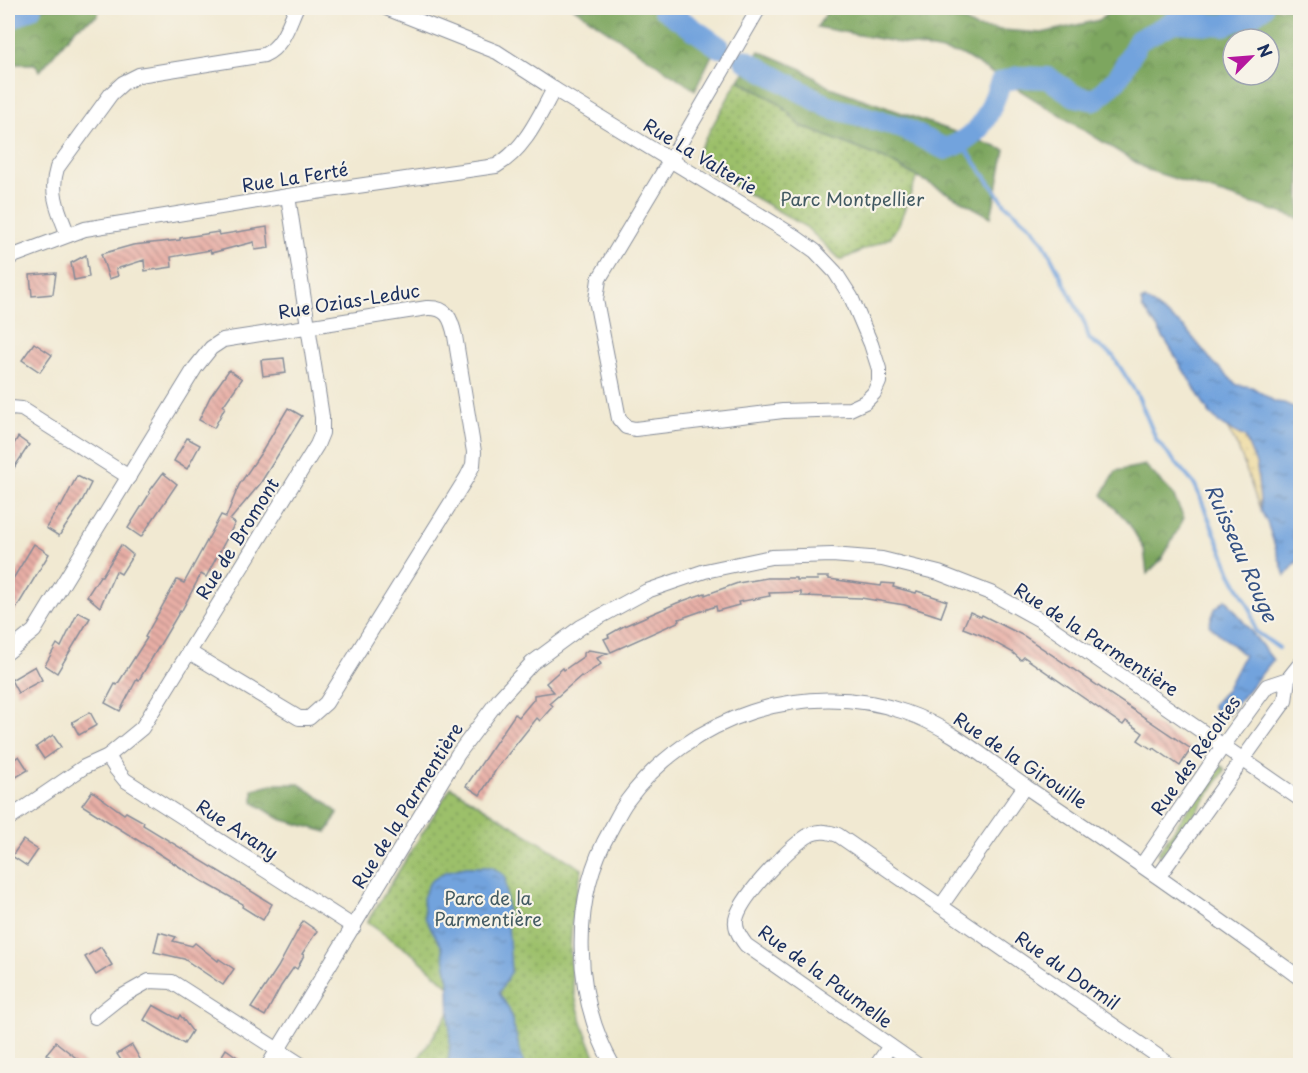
<svg xmlns="http://www.w3.org/2000/svg" width="1308" height="1073" font-family="'Playpen Sans',sans-serif">
<style>
.grass{fill:url(#grass-dots);stroke:#5c7864;stroke-width:1.5}
.forest{fill:url(#forest-crowns);stroke:#4c6a5e;stroke-width:1.5;fill-rule:evenodd}
.sand{fill:url(#sand-dots);stroke:#84847e;stroke-width:1.5}
.water{fill:url(#water-ripples);stroke:#46699e;stroke-width:1.5}
.lines{fill:none;stroke-linecap:round;stroke-linejoin:round}
.stream{stroke:#72a3dd;stroke-width:4}
.river{stroke:#72a3dd;stroke-width:22}
.building{fill:url(#building-back-hatch)}
.minor-casing{stroke:#868c98;stroke-width:16}
.minor{stroke:#fff;stroke-width:14}
.labels{text-anchor:middle;stroke-width:4.5;stroke-linejoin:round;paint-order:stroke}
.street-label{font-size:18px;fill:#1b2f5e;stroke:#f7f3e8}
.park-label{font-size:18px;fill:#425a62;stroke:#f7f3e8}
.water-label{font-size:20px;font-style:italic;fill:#355284;stroke:#f7f3e8}
</style>
<defs>
<pattern id="grass-dots" width="8" height="8" patternUnits="userSpaceOnUse" patternTransform="scale(1.5)"><rect width="8" height="8" fill="#9cc06b"/><path d="M2 2h.1M6 6h.1" fill="none" stroke="#7e9c5b" stroke-width="1.8" stroke-linecap="round"/></pattern>
<pattern id="forest-crowns" width="20" height="18" patternUnits="userSpaceOnUse" patternTransform="scale(1.5)"><rect width="20" height="18" fill="#7da65f"/><path d="M2 6a3 3 0 1 1 6 0M12 15a3 3 0 1 1 6 0" fill="none" stroke="#668852"/></pattern>
<pattern id="sand-dots" width="8" height="8" patternUnits="userSpaceOnUse" patternTransform="scale(1.5)"><rect width="8" height="8" fill="#eeda9e"/><path d="M2 2h.1M6 6h.1" fill="none" stroke="#ccbb8a" stroke-width="1.8" stroke-linecap="round"/></pattern>
<pattern id="water-ripples" width="26" height="14" patternUnits="userSpaceOnUse" patternTransform="scale(1.5)"><rect width="26" height="14" fill="#72a3dd"/><path d="M2 4q2-2 4 0t4 0M15 11q2-2 4 0t4 0" fill="none" stroke="#5d85b6"/></pattern>
<pattern id="building-back-hatch" width="6" height="6" patternUnits="userSpaceOnUse" patternTransform="scale(1.5)"><rect width="6" height="6" fill="#e8afa6"/><path d="M-1 5l2 2M0 0l6 6M5-1l2 2" fill="none" stroke="#bb8f8a"/></pattern>
</defs>
<rect width="100%" height="100%" fill="#f7f3e8"/>
<filter id="ink" filterUnits="userSpaceOnUse"><feTurbulence type="fractalNoise" baseFrequency=".0167" numOctaves="2"/><feDisplacementMap in="SourceGraphic" scale="12" xChannelSelector="R" yChannelSelector="G"/><feConvolveMatrix kernelMatrix="1 2 1 2 8 2 1 2 1" color-interpolation-filters="sRGB"/></filter>
<filter id="wash" filterUnits="userSpaceOnUse"><feTurbulence type="fractalNoise" baseFrequency=".008" numOctaves="4" result="noise"/><feDisplacementMap in="SourceGraphic" scale="24" xChannelSelector="R" yChannelSelector="G"/><feGaussianBlur stdDeviation="1.35" result="paint"/><feColorMatrix in="noise" values="0 0 0 0 0 0 0 0 0 0 0 0 0 0 0 0 0 1.4 0 .05"/><feComposite in="paint" operator="in"/></filter>
<g filter="url(#wash)">
<rect width="100%" height="100%" fill="#f1e9d2"/>
<!-- grass -->
<g class="grass">
<polygon points="738,80 779,103 801,126 885,159 917,177 899,224 890,238 841,260 806,227 698,165 696,155"/>
<polygon points="1222,766 1225,770 1180,836 1159,857 1158,853 1204,786"/>
<path d="M451 787 582 869C563 946 566 993 599 1065H414L460 996 415 956 367 922Z"/>
</g>
<!-- forest -->
<g class="forest">
<polygon points="8,8 100,8 97,16 77,27 40,71 35,64 8,64"/>
<polygon points="574,8 665,8 715,49 695,90"/>
<path d="M830 8H940L976 28 1042 33 1099 20 1115 8H1300V219L1148 170 963 55 817 27ZM1233 39H1269V75H1233Z"/>
<polygon points="759,51 802,69 827,86 1005,150 991,217 885,159 801,126 779,103 739,80"/>
<polygon points="1145,465 1172,493 1184,518 1162,559 1147,574 1144,549 1128,522 1102,495 1116,471"/>
<polygon points="275,784 299,784 322,799 338,813 327,832 280,819 253,802 253,790"/>
</g>
<!-- sand -->
<path class="sand" d="M1227 428 1245 437 1257 466 1261 511C1249 484 1244 453 1227 428Z"/>
<!-- water -->
<g class="water">
<polygon points="1145,299 1185,328 1211,360 1237,385 1252,387 1275,402 1284,403 1300,410 1300,480 1293,536 1300,558 1285,576 1267,522 1261,511 1257,466 1245,437 1223,426 1210,414 1169,346 1148,314 1143,309 1141,301"/>
<polygon points="1226,599 1273,660 1222,721 1212,705 1226,690 1244,655 1209,625 1215,609"/>
<polygon points="466,867 492,867 505,876 511,972 499,993 509,1009 524,1065 448,1065 450,1044 449,980 442,947 425,918 423,898 430,882 445,872"/>
</g>
<g class="lines">
<!-- stream -->
<polyline class="stream" points="962,144 1005,204 1032,227 1044,243 1085,324 1089,339 1113,356 1137,394 1157,441 1195,485 1231,573 1251,610 1255,631 1279,648"/>
<!-- river -->
<g class="river">
<polyline points="663,8 719,47"/>
<polyline points="8,20 31,8"/>
<path d="M745 60 829 107 901 127 945 149C983 137 987 116 1001 82L1018 77 1048 78 1075 96 1095 100 1118 78 1139 40 1174 22 1224 25 1253 14 1262 8"/>
</g>
</g>
<g id="blocks">
<!-- building -->
<g class="building">
<polygon points="267,227 269,248 255,250 254,242 211,253 210,250 171,257 172,267 145,271 144,260 116,269 118,276 109,279 101,254 133,245 180,240 180,238 218,232 219,235"/>
<polygon points="86,255 89,277 74,280 71,263"/>
<polygon points="56,273 53,294 32,296 30,275"/>
<polygon points="34,343 52,355 40,372 22,360"/>
<polygon points="284,358 286,373 263,376 261,360"/>
<polygon points="229,370 242,379 223,406 225,407 214,428 199,420 210,397"/>
<polygon points="288,408 302,416 260,484 230,520 235,523 206,577 201,574 181,612 180,611 139,680 137,679 120,711 105,703 115,684 117,685 147,638 145,637 177,580 184,583 221,515 226,517 239,485 263,450"/>
<polygon points="18,437 29,445 8,477 8,454"/>
<polygon points="187,438 200,445 187,469 174,461"/>
<polygon points="163,473 177,484 141,537 128,528 150,493 149,492"/>
<polygon points="77,476 91,483 80,505 59,536 46,528 59,506 61,507"/>
<polygon points="34,544 49,554 8,622 8,587"/>
<polygon points="121,545 133,555 121,574 116,571 100,607 87,596 100,576 102,576"/>
<polygon points="817,577 829,577 829,579 881,586 882,583 894,584 893,587 916,593 917,591 947,601 941,617 905,605 861,598 801,596 801,592 769,593 770,596 738,602 739,605 717,611 716,606 679,619 680,621 611,652 604,639 609,637 608,635 624,626 677,603 705,593 705,595 738,583 767,578 796,578 796,580 818,580"/>
<polygon points="78,612 90,618 57,673 45,665 57,644 61,647"/>
<polygon points="970,612 981,617 982,615 1024,636 1191,749 1180,766 1154,748 1153,750 1138,740 1143,733 1126,721 1123,725 1024,657 1021,660 1012,652 981,635 963,628"/>
<polygon points="588,650 608,653 597,658 601,664 582,677 581,676 550,703 553,706 540,721 537,718 497,768 480,795 466,786 515,714 519,717 534,699 534,695 554,692 546,683 563,668 564,670 584,656 584,653"/>
<polygon points="35,666 42,680 18,693 11,680"/>
<polygon points="90,712 97,725 79,735 72,722"/>
<polygon points="53,735 61,747 44,759 36,747"/>
<polygon points="19,756 28,770 8,782 8,763"/>
<polygon points="92,791 124,814 126,812 144,822 143,825 272,904 263,920 242,907 243,904 202,881 82,805"/>
<polygon points="23,840 38,850 27,866 12,856"/>
<polygon points="303,921 317,931 302,954 304,955 297,969 294,967 281,986 265,1016 251,1008 278,967"/>
<polygon points="159,932 176,937 173,941 192,946 195,943 218,961 219,959 234,969 223,985 184,959 154,952"/>
<polygon points="101,947 112,965 96,975 85,957"/>
<polygon points="153,1005 178,1019 180,1015 192,1031 184,1044 144,1020"/>
<polygon points="56,1042 85,1065 48,1065 53,1059 46,1054"/>
<polygon points="132,1045 141,1061 134,1065 124,1065 117,1054"/>
<polygon points="226,1049 240,1059 236,1065 216,1065"/>
</g>
</g>
</g>
<g filter="url(#ink)">
<use href="#blocks" fill-opacity="0" stroke="#868c98" stroke-width="1.5"/>
<g class="lines">
<defs>
<g id="minor">
<polyline points="386,8 497,52 554,89 791,234 815,251 835,272 851,297 871,344 879,369 879,382 874,393 865,402 850,409 783,411 635,429 626,427 619,419 596,300 599,279 671,159 759,8"/>
<path d="M68 235C59 212 49 193 57 168L111 94 123 83 139 75 264 55C283 46 288 26 296 8"/>
<path d="M8 258 85 229 288 196 496 166C525 149 538 118 554 89"/>
<polyline points="8,410 11,408 22,409 129,477"/>
<path d="M8 652 34 631 195 368 211 348 223 340 427 308C447 307 451 318 455 336L474 452 473 465 467 477 326 703 309 718H299L189 652"/>
<polyline points="108,756 116,769 125,780 354,927"/>
<polyline points="8,819 84,767 108,756 142,728 317,445 322,433 322,417 288,196"/>
<polyline points="1142,865 1223,746 1267,686 1288,679 1300,664"/>
<polyline points="1159,876 1285,701 1288,679"/>
<polyline points="941,906 1025,786"/>
<polyline points="95,1017 119,998 149,981 172,982 303,1066"/>
<polyline points="268,1066 458,754 500,698 532,663 581,627 647,591 705,571 771,557 832,555 882,559 939,573 993,594 1042,621 1300,799"/>
<path d="M613 1066C573 995 570 900 611 829 616 820 621 809 627 801 689 716 805 678 905 712 953 728 990 763 1032 791 1123 852 1212 914 1300 978"/>
<polyline points="876,1066 890,1046"/>
<path d="M919 1066 746 945C740 937 733 927 737 916 744 894 791 845 811 834 821 830 829 832 838 835L1172 1066"/>
</g>
</defs>
<!-- minor casing -->
<use href="#minor" class="minor-casing"/>
<!-- minor -->
<use href="#minor" class="minor"/>
</g>
</g>
<g class="labels">
<!-- street labels -->
<g class="street-label">
<text transform="translate(700 157) rotate(31)" y="6">Rue La Valterie</text>
<text transform="translate(295 178) rotate(-9)" y="6">Rue La Ferté</text>
<text transform="translate(349 302) rotate(-9)" y="6">Rue Ozias-Leduc</text>
<text transform="translate(238 539) rotate(-58)" y="6">Rue de Bromont</text>
<text transform="translate(1096 640) rotate(33)" y="6">Rue de la Parmentière</text>
<text transform="translate(1196 756) rotate(-55)" y="6">Rue des Récoltes</text>
<text transform="translate(1020 761) rotate(34)" y="6">Rue de la Girouille</text>
<text transform="translate(408 806) rotate(-58)" y="6">Rue de la Parmentière</text>
<text transform="translate(237 830) rotate(33)" y="6">Rue Arany</text>
<text transform="translate(1067 971) rotate(35)" y="6">Rue du Dormil</text>
<text transform="translate(825 977) rotate(36)" y="6">Rue de la Paumelle</text>
</g>
<!-- park labels -->
<g class="park-label">
<text x="852" y="206">Parc Montpellier</text>
<text x="488" y="905">Parc de la<tspan x="488" dy="21">Parmentière</tspan></text>
</g>
<!-- water labels -->
<g class="water-label">
<text transform="translate(1241 553) rotate(66)" y="7">Ruisseau Rouge</text>
</g>
</g>
<!-- margin -->
<rect width="1308" height="1073" fill="none" stroke="#f7f3e8" stroke-width="30"/>
<!-- north arrow -->
<g transform="translate(1251 57) rotate(65)"><circle r="28" fill="#f7f3e8" stroke="#9fa5b1" stroke-width="1.5"/>
<path d="M0-4.5L10 22L0 15L-10 22Z" fill="#b5179e"/>
<text y="-9" font-size="16" font-weight="bold" text-anchor="middle" fill="#1b2f5e">N</text>
</g>
</svg>
